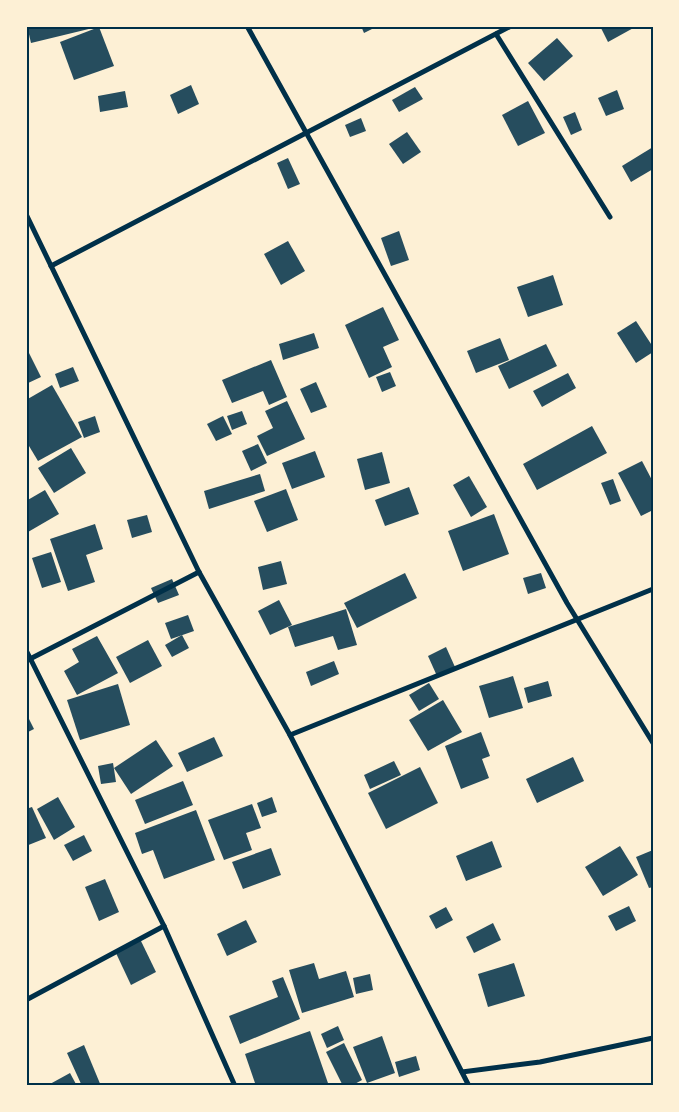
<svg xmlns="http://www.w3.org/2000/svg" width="679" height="1112" font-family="'Noto Serif',serif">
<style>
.building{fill:#264d5e}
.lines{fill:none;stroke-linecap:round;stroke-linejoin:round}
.minor{stroke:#003049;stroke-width:5}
.neatline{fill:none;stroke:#003049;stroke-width:2}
</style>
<rect width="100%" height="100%" fill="#fdf0d5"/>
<!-- building -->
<g class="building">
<polygon points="27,26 97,26 97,27 31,43"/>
<polygon points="361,26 378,26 364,33"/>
<polygon points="600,26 637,26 608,42"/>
<polygon points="99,27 114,66 74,80 60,42"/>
<polygon points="557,38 573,56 544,81 528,63"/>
<polygon points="191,85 199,104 178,114 170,95"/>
<polygon points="415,87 423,99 399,112 392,100"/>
<polygon points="617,90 624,109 606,116 598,98"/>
<polygon points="125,91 128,107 100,112 98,96"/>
<polygon points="528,101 545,133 518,146 502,115"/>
<polygon points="575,112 582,130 571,135 563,117"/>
<polygon points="361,118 366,131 350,137 345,125"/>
<polygon points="407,132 421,152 403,164 389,144"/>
<polygon points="653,147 653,169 631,182 622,166"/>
<polygon points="288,158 300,184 288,189 277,163"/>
<polygon points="399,231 409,260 391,266 381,238"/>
<polygon points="288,241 305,271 281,285 264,254"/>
<polygon points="553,275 563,305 528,317 517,287"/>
<polygon points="383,307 399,340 383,347 392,367 369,378 345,325"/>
<polygon points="636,321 653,347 653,352 636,363 617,333"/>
<polygon points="314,333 319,348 283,360 279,344"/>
<polygon points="500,338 509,360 476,373 467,351"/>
<polygon points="546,344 557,366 509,389 498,366"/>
<polygon points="26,347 41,377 26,384"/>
<polygon points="271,360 287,397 269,405 263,391 232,403 222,380"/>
<polygon points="73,367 79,381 60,388 55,374"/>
<polygon points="390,372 396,386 382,392 376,377"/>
<polygon points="568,373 576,388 542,407 533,391"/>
<polygon points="316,382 327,407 311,413 300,389"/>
<polygon points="52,385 82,437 38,461 26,441 26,400"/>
<polygon points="287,401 305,439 267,456 257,436 273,428 265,411"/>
<polygon points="242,411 247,424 232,430 227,416"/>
<polygon points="95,416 100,432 84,438 78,422"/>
<polygon points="223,416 232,434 216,441 207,424"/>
<polygon points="592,426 607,453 537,490 523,464"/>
<polygon points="258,444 267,463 251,471 242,451"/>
<polygon points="71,448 86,473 54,493 38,468"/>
<polygon points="315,451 325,477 292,489 282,463"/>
<polygon points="382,452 390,483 365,490 357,459"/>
<polygon points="642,461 653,482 653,510 641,516 618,473"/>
<polygon points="260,474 265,491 209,509 204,491"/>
<polygon points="469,476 487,507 471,517 453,485"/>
<polygon points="613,479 621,501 610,505 601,483"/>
<polygon points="409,487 419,514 385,526 375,500"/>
<polygon points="286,489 298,520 267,532 254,501"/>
<polygon points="45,490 59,514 28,532 26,528 26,501"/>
<polygon points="494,514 509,554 463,571 448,531"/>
<polygon points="147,515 152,532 132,538 127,520"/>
<polygon points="95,524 103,549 86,555 95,582 68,591 50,539"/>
<polygon points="51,552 61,582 42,588 32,558"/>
<polygon points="281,561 287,584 263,590 258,567"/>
<polygon points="405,573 417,598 357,628 344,603"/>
<polygon points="541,573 546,588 528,594 523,578"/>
<polygon points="172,579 179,595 158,603 151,588"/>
<polygon points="279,600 292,625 270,635 258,611"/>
<polygon points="346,609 357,645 338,650 333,636 295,647 288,627"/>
<polygon points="188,615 194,631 171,639 165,623"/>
<polygon points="182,635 189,648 172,657 165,645"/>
<polygon points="97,636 118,673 77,695 64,671 79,662 72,649"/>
<polygon points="148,640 162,666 130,683 116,657"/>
<polygon points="446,647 455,667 437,676 428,656"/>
<polygon points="334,661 339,674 311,686 306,672"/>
<polygon points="513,676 523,708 489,718 479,686"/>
<polygon points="548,681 552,696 528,703 524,688"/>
<polygon points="429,683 439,699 419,711 409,695"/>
<polygon points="118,684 130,725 80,740 67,700"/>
<polygon points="443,700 462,732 428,751 409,720"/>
<polygon points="26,713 34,729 26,733"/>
<polygon points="481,732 490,756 482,759 489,778 461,789 445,746"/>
<polygon points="214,737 223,756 187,772 178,753"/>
<polygon points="156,740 173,766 131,794 114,768"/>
<polygon points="573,757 584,781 537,803 526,779"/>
<polygon points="394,761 401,775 370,789 364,775"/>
<polygon points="113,763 116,782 101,784 98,766"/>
<polygon points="420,767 438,803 386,829 368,793"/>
<polygon points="183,781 193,805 145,824 135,800"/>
<polygon points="58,797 75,827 54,840 37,809"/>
<polygon points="272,797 277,812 262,817 257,803"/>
<polygon points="252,804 261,828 246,833 252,850 224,860 208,820"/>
<polygon points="32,807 46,838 26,846 26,809"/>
<polygon points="196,810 215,860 164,879 153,850 142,854 135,833"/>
<polygon points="84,835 92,851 73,861 64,845"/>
<polygon points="492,841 502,867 466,881 456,856"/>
<polygon points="620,846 638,875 603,896 585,867"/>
<polygon points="271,848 281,875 243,889 232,862"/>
<polygon points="653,850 653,887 649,888 636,857"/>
<polygon points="105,879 119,912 99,921 85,887"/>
<polygon points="629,906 636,921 616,931 608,916"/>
<polygon points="446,907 453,920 436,929 429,916"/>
<polygon points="246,920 257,942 227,956 217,934"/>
<polygon points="493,923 501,940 474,953 466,937"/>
<polygon points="140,939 156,972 131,985 115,951"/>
<polygon points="314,963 319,979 346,971 354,997 302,1013 289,970"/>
<polygon points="514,963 525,996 488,1007 478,974"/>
<polygon points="370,974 373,990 356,994 353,978"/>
<polygon points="283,977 300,1019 240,1044 229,1016 278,997 272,981"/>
<polygon points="338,1026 344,1040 327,1048 321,1034"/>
<polygon points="310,1031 329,1086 256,1086 245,1054"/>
<polygon points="382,1036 395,1073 367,1083 353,1047"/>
<polygon points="344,1043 362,1080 351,1086 343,1086 326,1052"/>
<polygon points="84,1045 101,1086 82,1086 67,1053"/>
<polygon points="416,1056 420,1070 399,1077 395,1062"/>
<polygon points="70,1073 77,1086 51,1086 50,1084"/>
</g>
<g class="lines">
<!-- minor -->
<g class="minor">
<polyline points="247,26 567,603 653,743"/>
<polyline points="496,34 610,217"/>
<polyline points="26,214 199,572 290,735 469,1086"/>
<polyline points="51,266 511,26"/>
<polyline points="26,650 164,926 235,1086"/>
<polyline points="26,661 199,572"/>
<polyline points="290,735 653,589"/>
<polyline points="26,1000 164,926"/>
<polyline points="462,1072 540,1062 653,1038"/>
</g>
</g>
<!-- border -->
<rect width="679" height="1112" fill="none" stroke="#fdf0d5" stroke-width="55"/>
<rect x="28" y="28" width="624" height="1056" class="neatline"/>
</svg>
